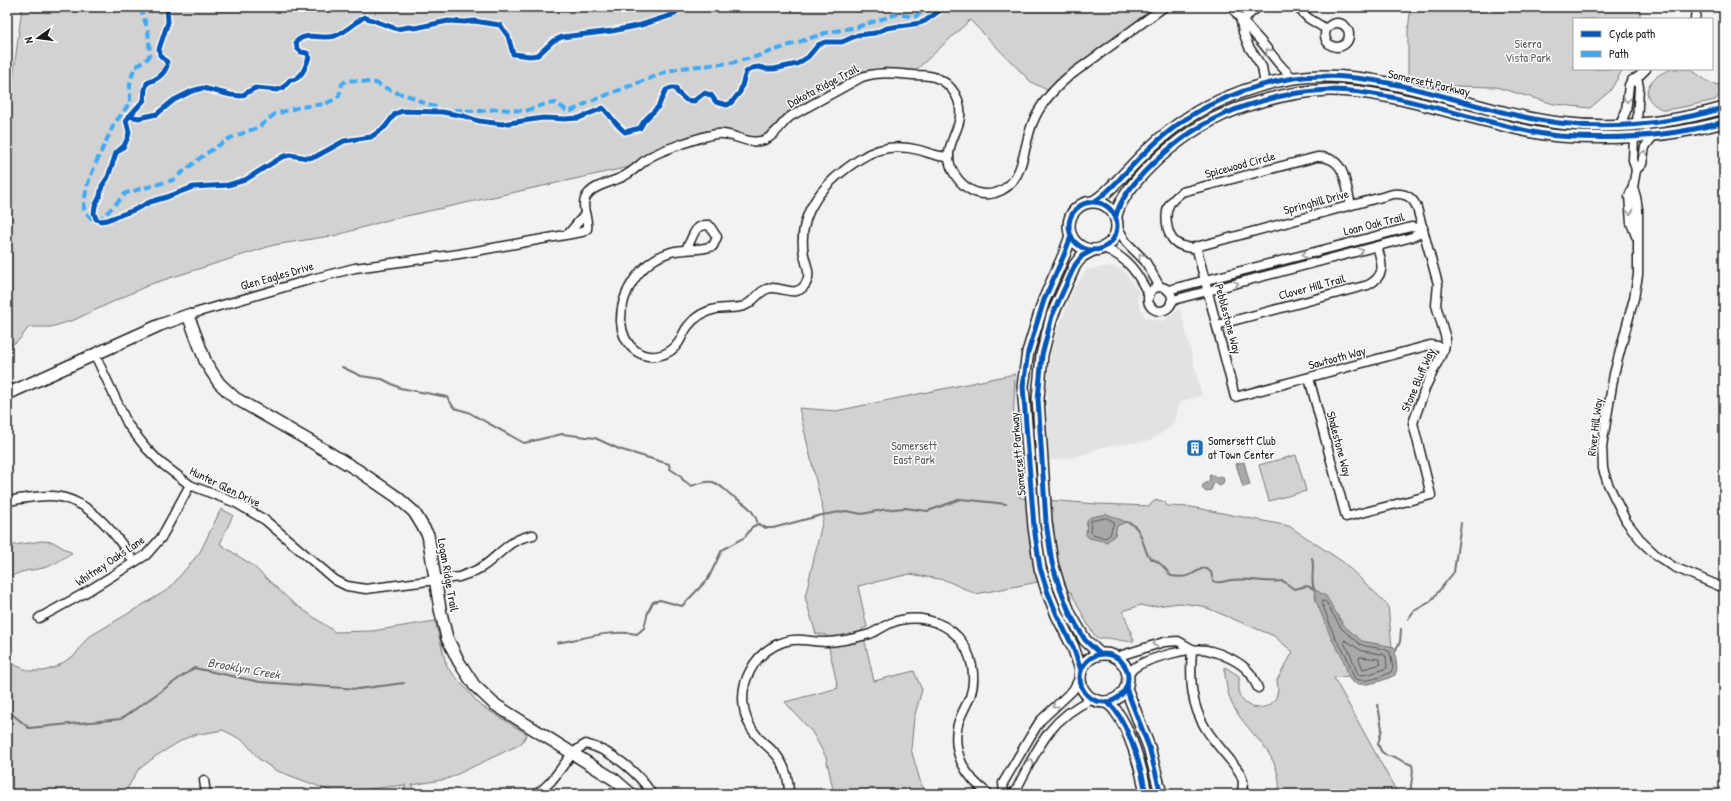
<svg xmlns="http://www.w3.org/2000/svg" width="1731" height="801" font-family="'Patrick Hand',sans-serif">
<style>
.built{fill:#e2e2e2}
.green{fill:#d2d2d2;stroke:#777}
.water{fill:#a8a8a8;stroke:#707070}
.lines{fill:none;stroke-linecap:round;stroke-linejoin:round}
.shore{stroke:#545454;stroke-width:1}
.stream{stroke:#707070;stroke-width:2}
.street-casing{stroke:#1c1c1c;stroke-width:11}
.secondary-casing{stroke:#1c1c1c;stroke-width:14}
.street{stroke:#fff;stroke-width:8}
.secondary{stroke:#fff;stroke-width:11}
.quiet{stroke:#3fa9f5;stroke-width:4;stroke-dasharray:8 4;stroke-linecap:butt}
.cycleway-casing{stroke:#fff;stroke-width:8}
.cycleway{stroke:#0057b8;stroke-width:5}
.oneway{stroke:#999}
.labels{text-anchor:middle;stroke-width:3;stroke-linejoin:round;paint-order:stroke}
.park-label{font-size:12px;fill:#5c5c5c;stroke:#fff}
.street-label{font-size:12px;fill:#1c1c1c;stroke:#fff}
.poi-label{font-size:12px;fill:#1c1c1c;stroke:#fff;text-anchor:start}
.water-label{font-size:13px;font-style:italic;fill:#5b5b5b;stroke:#fff}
</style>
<rect width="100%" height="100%" fill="#f2f2f2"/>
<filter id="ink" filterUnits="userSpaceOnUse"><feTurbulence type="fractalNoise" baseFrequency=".025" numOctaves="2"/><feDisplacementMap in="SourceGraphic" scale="8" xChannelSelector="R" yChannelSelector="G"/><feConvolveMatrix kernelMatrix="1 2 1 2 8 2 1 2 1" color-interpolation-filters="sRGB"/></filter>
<g filter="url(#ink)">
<!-- built -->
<polygon class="built" points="1113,266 1123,270 1134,285 1139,293 1137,299 1144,317 1161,321 1172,315 1180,308 1202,396 1179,402 1176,419 1170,427 1150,441 1102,447 1089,453 1074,457 1048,461 1047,386 1050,359 1056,334 1074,289 1085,272 1087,270"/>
<!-- green -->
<g class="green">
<polygon points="22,7 1158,7 1047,90 1031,82 970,20 915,71 869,72 761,139 746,138 725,131 634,166 388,220 337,235 274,245 151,284 74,320 51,327 29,327 19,340 7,348 7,125"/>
<polygon points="1407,7 1640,7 1640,19 1574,19 1574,69 1623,69 1610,91 1590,108 1554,104 1496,87 1408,85 1408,31 1410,13"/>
<path d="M1674 69H1690L1710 83 1724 86V91L1715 100 1683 107 1664 110C1634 98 1649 74 1674 69Z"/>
<path d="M1015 374 1013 429 1020 498 1097 504 1150 506C1152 500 1159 499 1165 502L1167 506 1191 507 1289 526 1343 562 1388 605 1394 669 1334 678 1398 794H1279C1283 754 1250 737 1233 706 1228 697 1224 677 1225 667L1239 676V695L1245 703 1252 707 1261 708 1270 705 1276 698 1278 690 1277 680 1293 652 1274 636 1202 606 1180 603 1148 607 1141 605 1123 611 1134 641C1122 643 1108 635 1097 639L1089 627 1071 592H1068L1062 575 1033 583 976 594 945 580 910 574 858 586 867 627 862 629 874 681 914 671 922 690 914 718 911 749 921 784 928 794H834L826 757 812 732 785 702 838 688 826 635 816 634 805 597 824 515 799 408 836 411Z"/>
<polygon points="1296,455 1306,491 1269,501 1259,465"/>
<polygon points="221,509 233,515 220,544 252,565 292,602 335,632 372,631 435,621 447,667 480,705 527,734 521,744 447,779 412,785 413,794 407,794 405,785 360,790 339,794 275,770 259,759 244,741 223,730 194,735 184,739 156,756 138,770 124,794 7,794 7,660 10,663 29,671 44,671 56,667 75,655 87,638 169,589 200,552"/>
<path d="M42 541 53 542 72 553C63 558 53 566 43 568 30 571 18 570 7 580V546Z"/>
</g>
<!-- water -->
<g class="water">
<polygon points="1244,462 1250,485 1243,487 1236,464"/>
<polygon points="1210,474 1217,477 1222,476 1224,480 1223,484 1220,486 1215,483 1213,485 1211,490 1206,492 1202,488 1203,485 1209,481"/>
<polygon points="1107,514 1126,522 1117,526 1115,535 1107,542 1089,538 1086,535 1087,520 1091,517"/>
<path d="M1314 589 1326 596 1344 626 1362 641 1394 647 1397 651 1395 652 1397 669 1395 675C1385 680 1360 690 1350 680L1342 656 1332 640 1316 601Z"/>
</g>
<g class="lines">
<!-- shore -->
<g class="shore">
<polygon points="1107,518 1114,522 1110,535 1105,538 1090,533 1091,521"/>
<path d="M1323 601 1326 602 1341 628 1360 644 1365 646 1384 649 1390 652 1393 668 1391 672C1382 677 1364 684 1354 678L1346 655 1335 638 1322 603Z"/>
<polygon points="1345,640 1362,651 1382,654 1386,656 1387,668 1370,674 1358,675 1350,653 1344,643"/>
<polygon points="1360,657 1379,659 1381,664 1363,669 1359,659"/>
</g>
<!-- stream -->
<g class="stream">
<path d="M342 367 361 376 382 379 400 388 447 397 454 408 468 412 524 443 562 434 595 438 619 449 669 464 670 469 681 476 682 479 691 486C697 484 707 481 713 482 721 485 725 490 731 495 744 504 753 507 758 524"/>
<path d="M1126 522C1141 524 1142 544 1148 555 1151 560 1154 559 1158 562 1163 565 1167 571 1171 576 1178 577 1186 578 1192 574 1197 572 1199 569 1205 568L1211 572 1213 581C1220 585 1225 580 1232 580 1249 578 1266 583 1283 581L1294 589 1307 586 1314 589"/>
<path d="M1312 558C1315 569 1310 579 1314 589"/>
<polyline points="1408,619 1414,611 1430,602 1454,572 1461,523"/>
<path d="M557 643C581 639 613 629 637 634L644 628 648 612 653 602 660 600 682 606 708 579 722 550 745 537 752 527 758 524 766 528H773L822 515 846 511 862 514 882 510 905 508 928 511 961 499 1006 504"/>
<polyline points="1396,649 1400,642 1401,629"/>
<path d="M1378 705 1382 729 1378 744 1381 751 1387 756 1395 757 1402 761 1412 765C1415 775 1409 784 1411 794"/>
<polyline points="7,710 29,728 121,719 194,668 260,682 358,689 404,683"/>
</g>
<defs>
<g id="street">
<path d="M1232 7C1241 21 1253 32 1264 45 1274 57 1282 70 1295 79"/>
<polyline points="1297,7 1308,18 1326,29"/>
<polyline points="1695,19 1697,7"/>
<polyline points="1241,21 1243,32 1249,47 1262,67 1265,85"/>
<polyline points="1241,21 1258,7"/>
<circle cx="1337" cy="35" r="12"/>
<polyline points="1637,78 1639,87 1637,124"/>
<polyline points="1620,125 1626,111 1629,85 1632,80 1637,78 1646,69"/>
<polyline points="1634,137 1633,160 1636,170"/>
<polyline points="1633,187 1636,197 1638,209 1638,275 1634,298 1614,374 1602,446 1603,469 1608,484 1626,521 1643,543 1657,556 1674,567 1724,588"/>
<polyline points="1118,228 1126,242 1145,261 1160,287"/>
<polyline points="569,233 585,214"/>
<polyline points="1636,236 1631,223 1629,196 1633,187 1636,170 1642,164 1645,147 1653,136"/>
<polyline points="1196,246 1235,397 1430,345 1438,346 1444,349"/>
<path d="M1104 248C1128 258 1138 273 1149 296"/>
<path d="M685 250C694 239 692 224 709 225L717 237 713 246C700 251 685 248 671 252 641 261 620 292 621 322 622 334 626 344 636 351 650 361 670 356 679 342 682 337 684 331 688 326 695 317 705 311 716 309 725 307 735 309 744 306 755 302 759 289 771 288 784 287 795 298 805 285 812 275 806 265 804 255 796 211 826 181 860 159 878 147 899 145 919 150 930 153 938 157 949 157"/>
<circle cx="1160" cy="299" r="12"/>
<polyline points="1168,290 1411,227 1423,228"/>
<polyline points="1171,302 1177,299 1412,237 1418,234 1423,228"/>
<path d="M188 315 312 279 355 268 459 254 582 232 587 229C589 218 581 209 585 199 591 184 614 183 626 175 635 170 642 162 650 157 660 151 705 135 717 134 733 132 747 146 764 140 776 136 781 123 791 116L862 77C878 71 896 74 913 75 920 75 927 75 934 77 953 83 964 103 959 122 956 134 948 145 949 157 949 169 959 183 969 189 977 194 987 195 995 193 1026 184 1022 147 1033 122 1040 104 1053 90 1068 77L1164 7"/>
<path d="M1217 325 1368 285C1387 275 1382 263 1377 246"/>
<path d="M95 355 128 425 147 449 161 463 190 485 236 503 265 520 335 580 347 586 366 589 459 577C468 574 477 571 485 565 504 551 508 540 533 535"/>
<path d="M1309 378 1346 517 1431 495 1413 423 1426 386 1444 349 1446 339 1436 305 1438 284 1417 208C1413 197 1405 193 1393 194L1192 248C1185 247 1179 246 1174 241 1167 234 1164 215 1169 205 1172 200 1177 196 1182 192L1317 157C1346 156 1345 183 1351 205"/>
<path d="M7 501C22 499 38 495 53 496 88 498 117 535 134 562"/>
<polyline points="39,618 83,594 146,555 161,538 190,485"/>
<path d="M1192 649C1190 678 1190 704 1206 729 1216 745 1230 758 1240 773L1243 781 1242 794"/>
<polyline points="1116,657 1164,642 1178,641 1192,649"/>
<path d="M1128 678C1129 674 1130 671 1134 668 1148 658 1195 645 1211 651 1223 654 1241 662 1249 672 1253 676 1255 683 1258 688"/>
<polyline points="204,780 206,794"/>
<path d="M536 794C559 780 564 755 586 744 612 751 638 772 652 794"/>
<path d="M789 794C789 781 786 768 778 757 772 749 763 743 757 736 741 718 739 691 750 671 757 657 769 647 783 642 798 637 811 642 825 642 839 642 856 638 870 634 877 631 884 626 891 623 914 614 941 619 958 637 972 653 977 677 970 697 966 706 961 714 958 724 951 753 966 778 989 794"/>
<polyline points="1004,794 1003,783 1030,737 1040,721 1073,690 1080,677"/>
<path d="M1012 794 1016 790C1037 750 1048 719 1092 699"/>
</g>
<g id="secondary">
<path d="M1095 201C1109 192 1117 181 1129 169 1152 144 1178 121 1208 106 1243 89 1284 76 1323 76 1404 76 1480 113 1559 123 1614 130 1671 123 1724 108"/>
<circle cx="1093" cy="226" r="24"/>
<path d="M1116 216C1121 193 1150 165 1169 149 1198 125 1225 111 1262 101 1283 95 1305 91 1328 90 1378 89 1441 110 1491 122 1513 128 1536 134 1559 136 1615 140 1670 137 1724 122"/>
<polyline points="1071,236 1064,255 1044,300 1028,352 1023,386 1034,527 1040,568 1048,593 1057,615 1073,647 1081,670"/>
<polyline points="1093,250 1082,256 1075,265 1052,316 1042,355 1038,399 1046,522 1052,563 1059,586 1070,614 1085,640 1100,654"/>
<polyline points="7,394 160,325 188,315 206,363 219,383 235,398 313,443 359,471 397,497 414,512 428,535 440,609 447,638 459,662 474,685 494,704 615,780 631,794"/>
<circle cx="1104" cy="678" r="24"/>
<polyline points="1126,688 1149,747 1161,794"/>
<path d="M1106 702C1109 704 1113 707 1115 710 1130 729 1142 770 1146 794"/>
</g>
</defs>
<!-- street casing -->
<use href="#street" class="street-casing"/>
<!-- secondary casing -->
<use href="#secondary" class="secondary-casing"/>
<!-- street -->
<use href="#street" class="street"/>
<!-- secondary -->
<use href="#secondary" class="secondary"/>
<!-- quiet -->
<g class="quiet">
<polyline points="140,7 148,30 150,54 148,58 134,68 130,84 130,103 114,124 95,165 87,186 84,204 84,210 91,218 96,219 103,217 126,193 173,180 204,155 230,138 259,127 275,114 300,107 325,104 333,100 339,96 342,84 347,80 376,83 394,92 412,97 428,105 440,108"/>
<polyline points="454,110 481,111 497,109 525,111 546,104 556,103 566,110 571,111 591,101 666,72 680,68 730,63 755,57 825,33 857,27 897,14 914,17 932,7"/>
</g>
<defs>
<g id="cycleway">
<path d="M167 7 168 22 159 49 160 55 167 62V66C163 76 157 79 147 83L145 89 144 100 126 120 129 132 128 137 124 146 116 153 108 177 102 186 100 196 95 206 94 213 96 219 101 221 107 220 134 210 150 202 167 197 193 187 228 185 245 180 282 157 290 155 307 158 315 157 344 141 371 137 385 127 395 114 402 111 442 112 464 116 479 121 502 124 543 118 565 119 579 118 603 108C611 116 616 125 625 132L640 128 644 121 658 107 666 90 671 88H676L677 92 686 100 694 101 704 93 711 95 716 102 727 105 731 103 740 92 746 72 752 68 759 67 766 69H774L797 64 808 57 818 45 825 42H842L858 35 875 33 887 28 920 23 925 21 945 7"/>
<path d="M128 116 139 118 157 114 174 100 192 91 203 88 231 95 241 96 255 88 277 90 283 88 290 80C301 81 306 66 309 57L307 53 301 52 297 48 296 42C307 31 322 40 335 36 346 32 355 23 364 17L397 29 409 27 415 28 448 21 465 22 474 21 500 25 508 36 513 54 530 56 538 55 553 41 562 37 612 31 641 25 672 15 683 7"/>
<path d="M1095 201C1109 192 1117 181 1129 169 1152 144 1178 121 1208 106 1243 89 1284 76 1323 76 1404 76 1480 113 1559 123 1614 130 1671 123 1724 108"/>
<circle cx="1093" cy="226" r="24"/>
<path d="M1116 216C1121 193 1150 165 1169 149 1198 125 1225 111 1262 101 1283 95 1305 91 1328 90 1378 89 1441 110 1491 122 1513 128 1536 134 1559 136 1615 140 1670 137 1724 122"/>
<polyline points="1071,236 1064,255 1044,300 1028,352 1023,386 1034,527 1040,568 1048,593 1057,615 1073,647 1081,670"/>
<polyline points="1093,250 1082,256 1075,265 1052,316 1042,355 1038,399 1046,522 1052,563 1059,586 1070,614 1085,640 1100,654"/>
<circle cx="1104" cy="678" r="24"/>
<polyline points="1126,688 1149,747 1161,794"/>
<path d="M1106 702C1109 704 1113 707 1115 710 1130 729 1142 770 1146 794"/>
</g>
</defs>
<!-- cycleway casing -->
<use href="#cycleway" class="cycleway-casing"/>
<!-- cycleway -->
<use href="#cycleway" class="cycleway"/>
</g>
<!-- one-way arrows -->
<defs><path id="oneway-chevron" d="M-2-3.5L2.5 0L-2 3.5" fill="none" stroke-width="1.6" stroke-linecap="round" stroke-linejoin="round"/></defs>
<g class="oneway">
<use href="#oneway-chevron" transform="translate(1268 51) rotate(-129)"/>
<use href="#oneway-chevron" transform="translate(1627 100) rotate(94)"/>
<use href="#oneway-chevron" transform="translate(1644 153) rotate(-78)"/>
<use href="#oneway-chevron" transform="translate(1630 212) rotate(85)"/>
<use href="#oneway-chevron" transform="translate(1361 251) rotate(-15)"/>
<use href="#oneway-chevron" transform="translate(1304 255) rotate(166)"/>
<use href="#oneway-chevron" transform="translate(1141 256) rotate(-130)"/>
<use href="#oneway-chevron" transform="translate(1236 284) rotate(-15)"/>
<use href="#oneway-chevron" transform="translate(1155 644) rotate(164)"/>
<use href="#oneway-chevron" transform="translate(1055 706) rotate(138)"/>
<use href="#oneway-chevron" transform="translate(1031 761) rotate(-63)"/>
</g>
</g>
<!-- icons -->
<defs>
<symbol id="building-square" viewBox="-11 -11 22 22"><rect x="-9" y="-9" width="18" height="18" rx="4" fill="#1f6fb2" stroke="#fff"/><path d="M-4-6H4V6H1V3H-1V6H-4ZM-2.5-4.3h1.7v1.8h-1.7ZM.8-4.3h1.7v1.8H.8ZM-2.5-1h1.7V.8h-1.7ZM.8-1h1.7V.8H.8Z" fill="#fff"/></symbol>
</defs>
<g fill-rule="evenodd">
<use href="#building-square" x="1185" y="438" width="20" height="20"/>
</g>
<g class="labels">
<!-- park labels -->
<g class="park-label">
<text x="1528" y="48">Sierra<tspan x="1528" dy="14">Vista Park</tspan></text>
<text x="914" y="450">Somersett<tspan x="914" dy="14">East Park</tspan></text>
</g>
<!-- street labels -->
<g class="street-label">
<text transform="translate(1429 83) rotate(13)" y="4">Somersett Parkway</text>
<text transform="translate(823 86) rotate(-28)" y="4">Dakota Ridge Trail</text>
<text transform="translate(1240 165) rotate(-15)" y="4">Spicewood Circle</text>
<text transform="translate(1316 202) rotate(-15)" y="4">Springhill Drive</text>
<text transform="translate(1374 224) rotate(-14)" y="4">Loan Oak Trail</text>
<text transform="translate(277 276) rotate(-16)" y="4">Glen Eagles Drive</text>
<text transform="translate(1312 287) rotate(-15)" y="4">Clover Hill Trail</text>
<text transform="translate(1228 319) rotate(75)" y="4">Pebblestone Way</text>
<text transform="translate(1337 358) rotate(-15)" y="4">Sawtooth Way</text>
<text transform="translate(1418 380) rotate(-67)" y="4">Stone Bluff Way</text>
<text transform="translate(1595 427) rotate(-83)" y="4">River Hill Way</text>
<text transform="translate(1339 444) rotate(75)" y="4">Shalestone Way</text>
<text transform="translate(1018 454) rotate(-95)" y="4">Somersett Parkway</text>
<text transform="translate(225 487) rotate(26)" y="4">Hunter Glen Drive</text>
<text transform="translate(110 561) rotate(-34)" y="4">Whitney Oaks Lane</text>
<text transform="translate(448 575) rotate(80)" y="4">Logan Ridge Trail</text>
</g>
<!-- poi labels -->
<g class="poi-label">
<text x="1208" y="445">Somersett Club<tspan x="1208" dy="14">at Town Center</tspan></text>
</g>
<!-- water labels -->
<g class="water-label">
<text transform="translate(244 668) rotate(10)" y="5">Brooklyn Creek</text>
</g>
</g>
<!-- margin -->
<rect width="1731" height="801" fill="none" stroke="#fff" stroke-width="24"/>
<rect x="12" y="12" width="1707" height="777" fill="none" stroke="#1c1c1c" stroke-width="1.5" filter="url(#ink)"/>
<!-- legend -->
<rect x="1573" y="18" width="140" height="52" fill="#ffffff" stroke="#a4a4a4"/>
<rect x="1581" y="31" width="20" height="6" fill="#0057b8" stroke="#a4a4a4"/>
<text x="1609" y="38" font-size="12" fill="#1c1c1c">Cycle path</text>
<rect x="1581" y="51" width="20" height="6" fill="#3fa9f5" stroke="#a4a4a4"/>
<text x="1609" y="58" font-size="12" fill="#1c1c1c">Path</text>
<!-- north arrow -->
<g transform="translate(38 38) rotate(256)" stroke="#ffffff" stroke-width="3" paint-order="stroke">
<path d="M0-3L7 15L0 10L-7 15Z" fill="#1c1c1c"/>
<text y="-6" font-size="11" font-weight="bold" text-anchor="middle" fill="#1c1c1c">N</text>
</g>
</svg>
